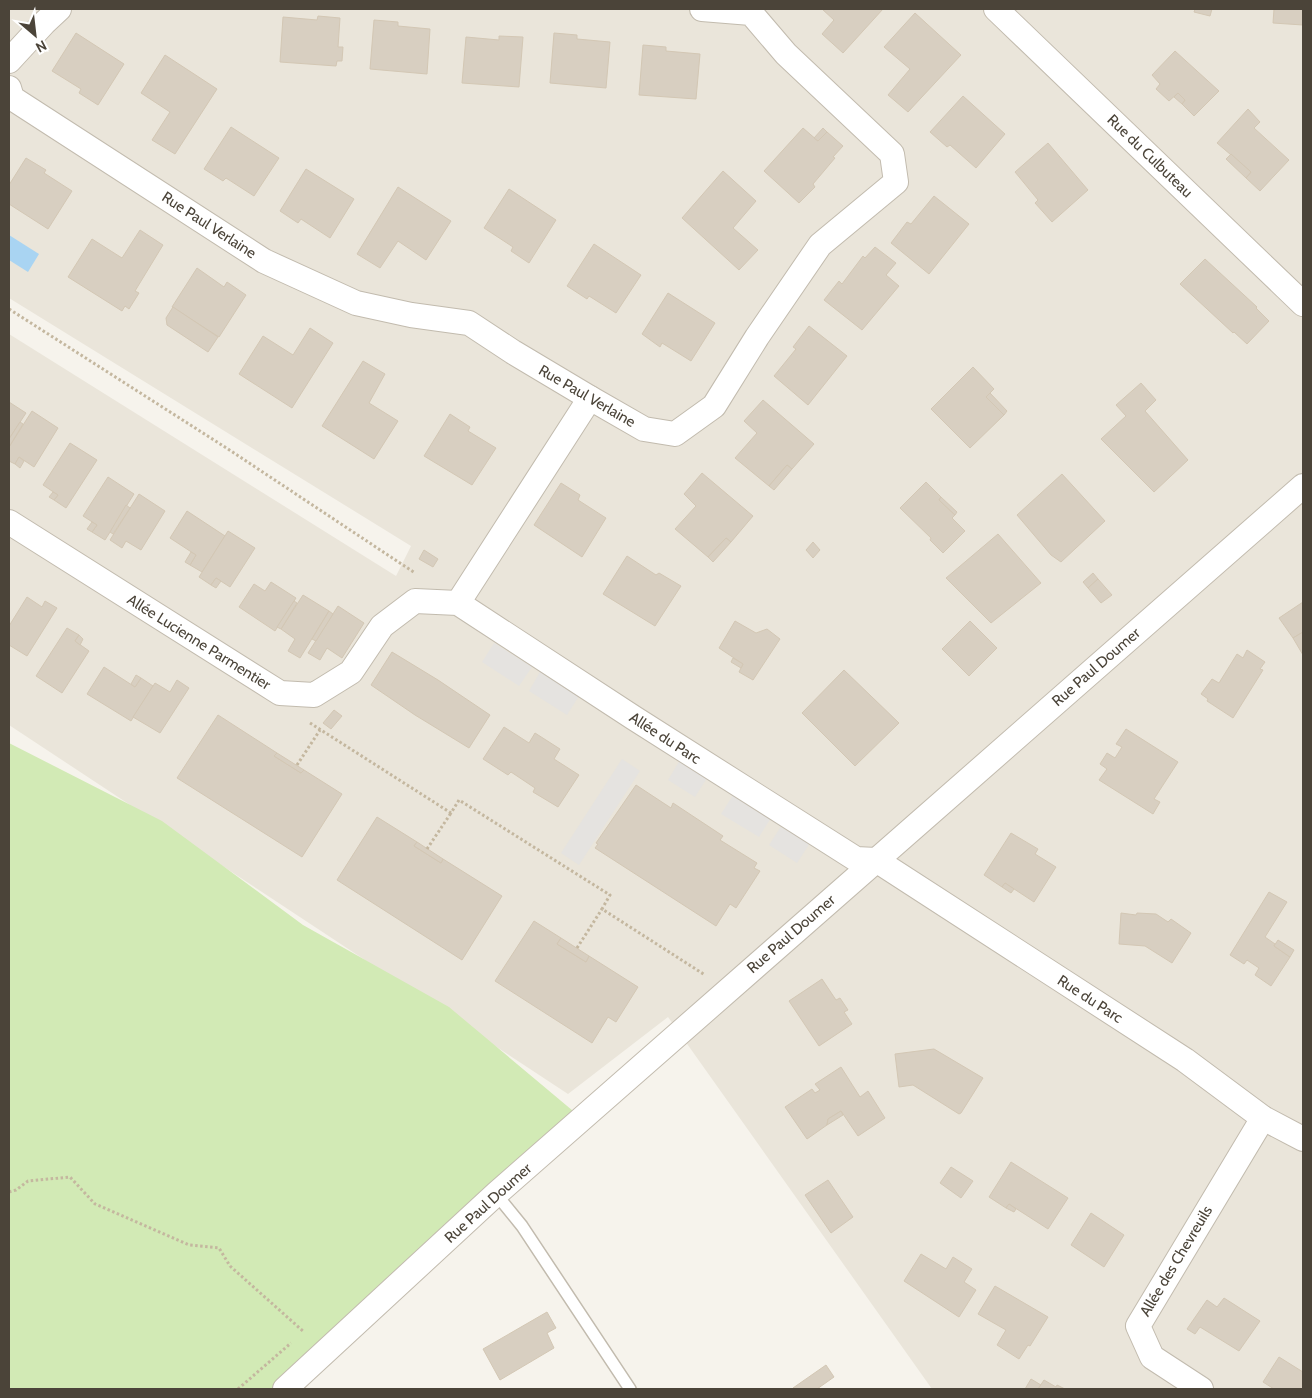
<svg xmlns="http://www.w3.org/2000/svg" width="1312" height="1398" font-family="Cabin,sans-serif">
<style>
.residential{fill:#eae5da}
.green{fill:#d2eab5}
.parking{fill:#e5e3e0}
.water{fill:#a9d4f2}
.building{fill:#d8cfc1;stroke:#d3c7b4}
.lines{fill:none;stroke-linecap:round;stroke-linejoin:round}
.service-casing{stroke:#c2bbae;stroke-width:14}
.minor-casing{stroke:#c2bbae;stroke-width:26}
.path{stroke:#c4b79f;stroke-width:3;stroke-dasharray:2.5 2.5;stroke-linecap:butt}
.service{stroke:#fff;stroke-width:11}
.minor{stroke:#fff;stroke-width:24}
.labels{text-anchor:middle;stroke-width:4;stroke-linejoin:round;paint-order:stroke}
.street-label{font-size:15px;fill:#4b4439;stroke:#fff}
</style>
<rect width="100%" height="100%" fill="#f6f3ec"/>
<!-- residential -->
<polygon class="residential" points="9,9 1303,9 1303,1389 932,1389 668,1017 568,1094 9,725 9,334 396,576 411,546 9,298"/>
<!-- green -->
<polygon class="green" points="9,743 162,821 303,925 449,1007 591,1126 282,1389 9,1389"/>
<!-- parking -->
<g class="parking">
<polygon points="494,643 532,667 519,686 482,662"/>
<polygon points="540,672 579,696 567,715 529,691"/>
<polygon points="622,759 640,771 579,865 561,853"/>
<polygon points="680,760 707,778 695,797 668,780"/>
<polygon points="733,795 771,818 759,837 721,814"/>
<polygon points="782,825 810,843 797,863 769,845"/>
</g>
<!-- water -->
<polygon class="water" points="9,235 39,254 28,272 9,260"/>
<!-- building -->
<g class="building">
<polygon points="822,9 883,9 843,53 822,34 834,20"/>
<polygon points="1195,9 1212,9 1210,16 1194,12"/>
<polygon points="1274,9 1303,9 1303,25 1273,23"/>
<polygon points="915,13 961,55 908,112 888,95 910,69 884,47"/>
<polygon points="318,16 340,18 338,47 343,47 342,61 337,61 336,66 280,62 283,17 317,20"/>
<polygon points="374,20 398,22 398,26 430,29 427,74 370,69"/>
<polygon points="76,33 124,64 98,105 79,93 81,89 52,71"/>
<polygon points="554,33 577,35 577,39 610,42 606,88 550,83"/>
<polygon points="499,36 523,37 519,87 462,83 466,37 499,40"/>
<polygon points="643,45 666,47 666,51 700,54 696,99 639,95"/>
<polygon points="1175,51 1219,91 1194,116 1182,104 1185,100 1178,93 1169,101 1156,89 1160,84 1152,75"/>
<polygon points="165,55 217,89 175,154 152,140 170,112 141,93"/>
<polygon points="1178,93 1185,100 1182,104 1174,97"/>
<polygon points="963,96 1005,134 976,168 950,145 947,147 930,132"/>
<polygon points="1248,109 1260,122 1254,128 1289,160 1260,191 1246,178 1251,172 1217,143"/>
<polygon points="231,127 279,158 254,196 226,178 223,181 204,169"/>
<polygon points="803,128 818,141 827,132 843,146 833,157 835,158 813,184 815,187 799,203 764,171"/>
<polygon points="823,128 827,132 818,141 814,138"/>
<polygon points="1048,143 1088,190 1052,222 1035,203 1038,200 1015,172"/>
<polygon points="1231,154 1251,172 1246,178 1226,159"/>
<polygon points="26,158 46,170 44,173 72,191 48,229 9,204 9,185"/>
<polygon points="306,169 354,199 330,238 301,219 298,223 280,211"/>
<polygon points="723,171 756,201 733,228 758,250 739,270 682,218"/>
<polygon points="398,187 451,221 426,260 398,241 380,268 357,254"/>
<polygon points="509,189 556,220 529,263 511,251 513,247 484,228"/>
<polygon points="934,196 969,224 929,274 891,243 907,222 911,224"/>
<polygon points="140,230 163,245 135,291 139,293 129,309 125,306 122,311 68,277 92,239 122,258"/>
<polygon points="594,244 641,275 616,313 589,296 587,299 567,286"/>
<polygon points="875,247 896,263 886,275 899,286 862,330 824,300 839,281 842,284 863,256 865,258"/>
<polygon points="1205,259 1257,307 1256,308 1269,321 1247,344 1234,332 1233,333 1180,284"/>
<polygon points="197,268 224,287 227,282 246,295 219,337 172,307"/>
<polygon points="668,293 715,323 691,361 662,343 660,347 642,334"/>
<polygon points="173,307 218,337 208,352 167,325 166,318"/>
<polygon points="809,326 847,356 808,405 774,376 796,349 793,347"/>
<polygon points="310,328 333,343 292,408 239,374 263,336 293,355"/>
<polygon points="363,361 385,374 369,403 398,421 374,459 322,426"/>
<polygon points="973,367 994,389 986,397 1004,415 970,448 931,409"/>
<polygon points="1141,383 1156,400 1145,411 1188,460 1154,492 1101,439 1126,416 1116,405"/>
<polygon points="990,393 1007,411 1004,415 986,397"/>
<polygon points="763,400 814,444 792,469 787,465 769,486 735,458 757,433 744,421"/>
<polygon points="9,402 26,413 9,439"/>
<polygon points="32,411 58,428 34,467 19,457 15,464 9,461 9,447"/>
<polygon points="450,414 470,427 468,431 496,448 472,485 424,456"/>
<polygon points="20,422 23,424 9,447 9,439"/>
<polygon points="70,443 97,460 66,508 54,500 58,495 43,485"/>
<polygon points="19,457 24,461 20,468 15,464"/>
<polygon points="787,465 792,469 774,490 769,486"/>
<polygon points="702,473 753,516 731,542 726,538 708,557 675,529 696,506 684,494"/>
<polygon points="1062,474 1105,521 1061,562 1051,555 1017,515"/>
<polygon points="108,477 134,494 105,540 92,532 97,525 83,516"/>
<polygon points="926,482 941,497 939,500 955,515 952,518 965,531 943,553 930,540 931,538 900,508"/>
<polygon points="561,483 580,495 578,500 606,518 582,557 534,525"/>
<polygon points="53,492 58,495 54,500 49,497"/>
<polygon points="139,494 165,511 141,550 126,541 122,548 110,540"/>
<polygon points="941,497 957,512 955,515 939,500"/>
<polygon points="126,505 130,508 113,534 110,532"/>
<polygon points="187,511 225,536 202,572 190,565 196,555 170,538"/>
<polygon points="92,522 97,525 92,532 87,529"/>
<polygon points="228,531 255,548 230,587 216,578 211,585 199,577"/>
<polygon points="998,534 1041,583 991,623 946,578"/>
<polygon points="726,538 731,542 713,562 708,557"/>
<polygon points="813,542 820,550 813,558 806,550"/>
<polygon points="424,550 438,559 433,567 419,559"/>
<polygon points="191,552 196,555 190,565 185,562"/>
<polygon points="627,556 656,575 659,573 681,586 655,626 603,594"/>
<polygon points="1093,573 1098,579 1088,588 1083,582"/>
<polygon points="216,578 221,581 216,588 211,585"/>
<polygon points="1098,579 1112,595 1101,603 1088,588"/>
<polygon points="271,582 296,598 275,631 239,607 254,584 265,591"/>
<polygon points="303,595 329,611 300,658 288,651 295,639 281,629"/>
<polygon points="27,597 42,607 45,601 57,608 27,656 9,645 9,626"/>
<polygon points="294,601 297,603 281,629 277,627"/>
<polygon points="1303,602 1303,632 1293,638 1279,618"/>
<polygon points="338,606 364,623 342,658 327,648 320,660 308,653"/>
<polygon points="329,611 333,614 316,641 312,639"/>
<polygon points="735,621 756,633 767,629 780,639 753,680 739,672 743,664 719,648"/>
<polygon points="970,621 997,648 969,676 942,649"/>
<polygon points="67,628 79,635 75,641 89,651 62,693 36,676"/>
<polygon points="1303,632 1303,655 1293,638"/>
<polygon points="79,635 83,639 80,645 75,641"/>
<polygon points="1247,650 1265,662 1260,669 1263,670 1233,718 1207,701 1208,699 1201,694 1212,679 1219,683 1237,654 1243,658"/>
<polygon points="392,652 438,680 490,715 469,748 415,715 371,685"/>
<polygon points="733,658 743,664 741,668 731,662"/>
<polygon points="104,667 135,687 141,678 153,686 131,721 87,694"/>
<polygon points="844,670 899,723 855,766 802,713"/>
<polygon points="136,675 141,678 135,687 131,684"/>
<polygon points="177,680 189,688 160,733 133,717 155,683 170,692"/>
<polygon points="334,710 342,716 331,729 323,723"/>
<polygon points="218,715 277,753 274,756 301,773 304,770 342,794 302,857 177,778"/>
<polygon points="504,727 529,743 535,733 560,749 554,759 579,775 558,807 533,792 535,788 511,772 508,775 483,759"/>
<polygon points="1126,729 1178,762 1154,799 1160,802 1153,814 1099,780 1107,769 1100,764 1107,753 1115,758 1122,747 1116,744"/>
<polygon points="277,753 304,770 301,773 274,756"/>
<polygon points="636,785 671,808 673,803 723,836 720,840 757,863 754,868 760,871 736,908 730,904 716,926 595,848 598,844 596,843"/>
<polygon points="377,817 417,842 414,846 441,863 443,859 502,896 462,960 337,880"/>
<polygon points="1011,833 1038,849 1035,854 1056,867 1034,902 1005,883 1002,887 984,875"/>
<polygon points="417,842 443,859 441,863 414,846"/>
<polygon points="1005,883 1014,889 1011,893 1002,887"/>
<polygon points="1269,892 1287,902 1265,937 1275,944 1274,946 1290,957 1271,986 1255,975 1259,968 1247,960 1244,964 1230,955"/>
<polygon points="1121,913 1136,915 1137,913 1156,914 1168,922 1171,919 1191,933 1172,963 1145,946 1119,944"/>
<polygon points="534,921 561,938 557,944 586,962 589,956 638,987 616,1022 608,1017 592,1043 495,981"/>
<polygon points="561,938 589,956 586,962 557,944"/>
<polygon points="1278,940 1294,950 1290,957 1274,946"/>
<polygon points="822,979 836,1000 840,998 848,1010 844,1012 852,1024 819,1046 789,1001"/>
<polygon points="934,1049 983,1078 961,1113 959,1114 913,1085 899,1087 895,1054"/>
<polygon points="841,1067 860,1097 868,1091 885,1118 858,1136 841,1111 828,1119 827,1125 807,1139 785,1107 812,1089 815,1093 820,1090 815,1084"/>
<polygon points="841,1111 843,1115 827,1125 828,1119"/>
<polygon points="1011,1162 1068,1198 1048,1229 1009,1204 1006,1208 989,1197"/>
<polygon points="951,1167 973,1181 961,1198 940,1183"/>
<polygon points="828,1180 853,1217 831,1233 805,1195"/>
<polygon points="1009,1204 1016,1209 1014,1212 1006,1208"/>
<polygon points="1091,1213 1124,1235 1104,1267 1071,1245"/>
<polygon points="921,1254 946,1269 953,1257 972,1269 964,1282 976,1290 959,1317 904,1281"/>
<polygon points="995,1286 1048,1317 1030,1346 1028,1345 1019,1359 997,1345 1006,1330 978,1314"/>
<polygon points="1224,1298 1260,1321 1239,1351 1200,1327 1195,1334 1187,1329 1207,1300 1217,1307"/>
<polygon points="547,1312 556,1328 547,1333 554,1348 500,1380 483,1349"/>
<polygon points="1279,1357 1303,1372 1303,1389 1274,1389 1263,1382"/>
<polygon points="826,1365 834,1377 817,1389 794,1389 793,1388"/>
<polygon points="1031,1379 1041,1385 1038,1389 1025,1389"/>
<polygon points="1044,1380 1056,1387 1057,1385 1065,1389 1038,1389"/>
</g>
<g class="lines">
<defs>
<polyline id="service" points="496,1194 522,1226 630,1389"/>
<g id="minor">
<polyline points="996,9 1303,304"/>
<polyline points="9,61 44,23 59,9"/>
<polyline points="9,88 12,98 264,261 356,303 411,315 469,323 513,352 590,398 644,429 675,434 714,406 757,337 820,245 896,182 892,154 786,54 751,13 702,9"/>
<polyline points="9,522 280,693 314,695 351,672 382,626 415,601 458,603 634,718 856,859 876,860 1185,1060 1263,1118 1303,1139"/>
<polyline points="458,603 590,398"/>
<polyline points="285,1389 496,1194 1303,486"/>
<polyline points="1201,1389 1152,1357 1138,1326 1263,1118"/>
</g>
</defs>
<!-- service casing -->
<use href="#service" class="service-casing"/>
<!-- minor casing -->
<use href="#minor" class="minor-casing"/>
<!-- path -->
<g class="path">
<polyline points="9,309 228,449 415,573"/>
<polyline points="310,723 451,813 459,800 610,895 602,909 705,975"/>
<polyline points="297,765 320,730"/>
<polyline points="427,849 451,813"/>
<polyline points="577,948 602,909"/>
<polyline points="9,1192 16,1190 28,1181 70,1177 95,1204 189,1245 219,1248 230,1266 304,1332"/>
<polyline points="238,1389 291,1343"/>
</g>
<!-- service -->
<use href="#service" class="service"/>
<!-- minor -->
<use href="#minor" class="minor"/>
</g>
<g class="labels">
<!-- street labels -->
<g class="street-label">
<text transform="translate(1150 156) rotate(44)" y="5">Rue du Culbuteau</text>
<text transform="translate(209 225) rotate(33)" y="5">Rue Paul Verlaine</text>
<text transform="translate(587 396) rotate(30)" y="5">Rue Paul Verlaine</text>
<text transform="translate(199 642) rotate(32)" y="5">Allée Lucienne Parmentier</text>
<text transform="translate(1096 667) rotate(-41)" y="5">Rue Paul Doumer</text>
<text transform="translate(665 738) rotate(33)" y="5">Allée du Parc</text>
<text transform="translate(791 934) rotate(-41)" y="5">Rue Paul Doumer</text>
<text transform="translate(1090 999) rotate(33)" y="5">Rue du Parc</text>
<text transform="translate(488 1203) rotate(-42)" y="5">Rue Paul Doumer</text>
<text transform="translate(1176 1261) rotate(-59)" y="5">Allée des Chevreuils</text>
</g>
</g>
<!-- border -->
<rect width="1312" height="1398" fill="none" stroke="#4b4439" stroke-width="20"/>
<!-- north arrow -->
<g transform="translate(35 35) rotate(152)" stroke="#ffffff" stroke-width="4" paint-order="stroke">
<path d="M0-4L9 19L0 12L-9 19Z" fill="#4b4439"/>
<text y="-8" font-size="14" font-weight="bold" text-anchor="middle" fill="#4b4439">N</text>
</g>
</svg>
